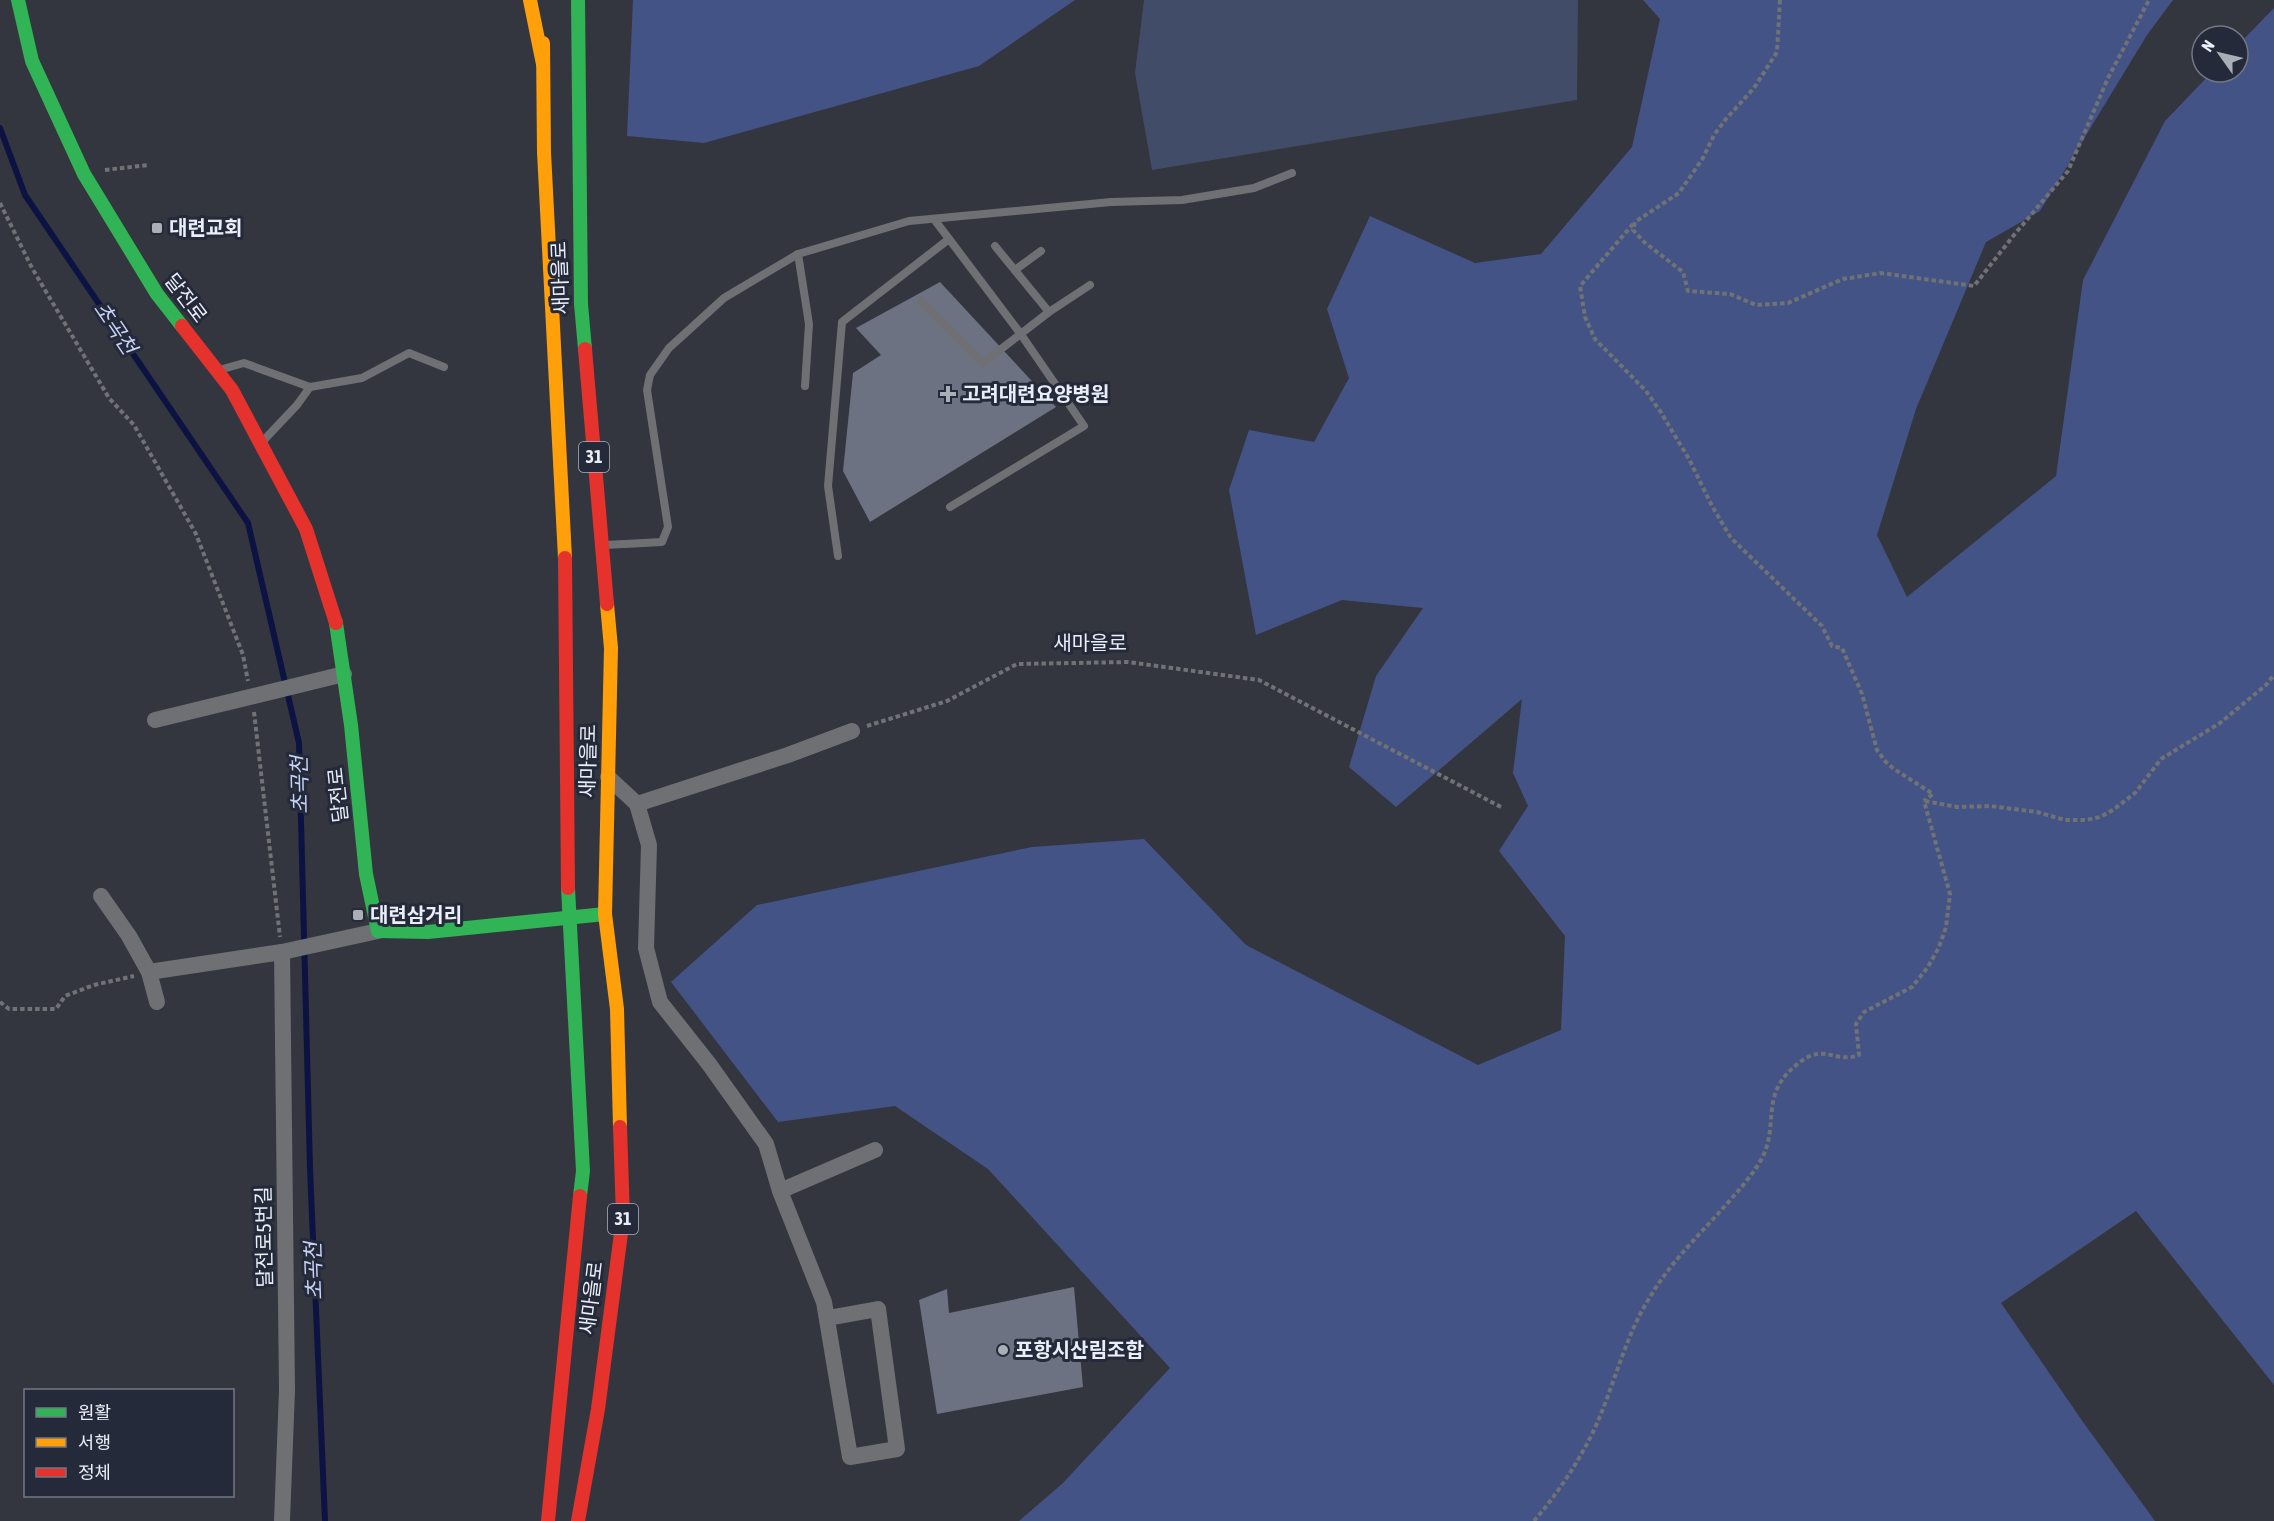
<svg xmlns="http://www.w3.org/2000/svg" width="2274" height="1521" font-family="'Asap Condensed','Noto Sans KR',sans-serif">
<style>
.green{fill:#414c69}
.forest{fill:#435385}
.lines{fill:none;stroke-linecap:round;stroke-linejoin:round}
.stream{stroke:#0c1342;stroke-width:6}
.building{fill:#6d7282}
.path{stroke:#717276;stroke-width:4;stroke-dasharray:4.5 3;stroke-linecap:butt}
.lane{stroke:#6e7074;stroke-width:8}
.street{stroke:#6e7074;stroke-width:16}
.fast{stroke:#30b455;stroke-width:14}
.slow{stroke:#ff9f0a;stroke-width:14}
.jam{stroke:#e5322d;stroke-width:14}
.poi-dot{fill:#aaaeb7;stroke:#242a39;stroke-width:2}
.labels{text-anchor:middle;stroke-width:6;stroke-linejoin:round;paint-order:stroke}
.shield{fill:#242a39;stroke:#afb3bf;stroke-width:1.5}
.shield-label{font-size:18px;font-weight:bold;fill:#eaeef8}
.poi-label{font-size:20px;font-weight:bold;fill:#eaeef8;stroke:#242a39;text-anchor:start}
.street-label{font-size:20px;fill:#eaeef8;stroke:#242a39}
.water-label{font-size:21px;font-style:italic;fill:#c6d3f5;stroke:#242a39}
</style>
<rect width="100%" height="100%" fill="#33363f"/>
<!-- green -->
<polygon class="green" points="1144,0 1578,0 1577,100 1152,170 1135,73"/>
<!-- forest -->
<g class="forest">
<polygon points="633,0 1075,0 979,66 704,143 627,136"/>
<polygon points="1643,0 2173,0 2147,35 2040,211 1986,242 1916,409 1877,535 1907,597 2056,476 2083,280 2165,121 2212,72 2238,72 2238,45 2274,8 2274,1385 2136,1211 2001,1303 2083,1422 2155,1521 1019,1521 1063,1483 1170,1368 988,1169 895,1106 778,1122 671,982 757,905 1032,847 1144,839 1246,945 1478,1065 1561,1030 1565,936 1499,851 1528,806 1513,773 1522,699 1396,807 1349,767 1376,676 1423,608 1342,600 1256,635 1229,490 1249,430 1314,442 1349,378 1327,309 1370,216 1475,263 1541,254 1632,147 1660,19"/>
</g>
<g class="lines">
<!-- stream -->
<polyline class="stream" points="0,128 25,195 248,523 299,743 310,1168 325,1521"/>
</g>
<!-- building -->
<g class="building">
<polygon points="940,282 1056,407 870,522 843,471 853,373 881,355 856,328"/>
<polygon points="1074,1287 1083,1387 937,1414 919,1300 947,1289 949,1313"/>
</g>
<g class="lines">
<!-- path -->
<g class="path">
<polyline points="1780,0 1777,52 1754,88 1726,119 1714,135 1703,158 1679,193 1635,222 1633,230 1644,242 1683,272 1688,291 1730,294 1756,305 1788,303 1843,279 1881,273 1974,286 2014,235 2068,171 2108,78 2149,0"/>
<polyline points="105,170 148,165"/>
<polyline points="0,203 32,268 109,398 134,425 196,534 243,655 248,681"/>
<polyline points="1633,224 1580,286 1585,317 1595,339 1646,391 1660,411 1689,459 1712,506 1731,538 1822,626 1832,646 1842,648 1862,694 1877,750 1885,761 1894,769 1933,794 1924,801"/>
<polyline points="254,712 280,937"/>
<polyline points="867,726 947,701 1017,664 1128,662 1259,680 1501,807"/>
<polyline points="1925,801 1957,807 1990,806 2037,812 2065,820 2086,820 2100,817 2113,810 2135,793 2161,759 2220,723 2266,685 2274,675"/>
<polyline points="0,1002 9,1009 56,1009 65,996 94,985 134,976"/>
<path d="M1534 1521C1558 1493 1578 1463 1594 1430 1614 1387 1624 1338 1650 1297 1670 1263 1699 1235 1725 1206 1738 1191 1751 1177 1761 1160 1781 1124 1757 1094 1800 1062 1825 1043 1836 1064 1859 1055L1856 1024 1864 1012 1912 987 1928 967 1939 947 1946 927 1950 894 1924 801"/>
</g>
<!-- lane -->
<g class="lane">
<polyline points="934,219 1020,333 1084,426 950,507"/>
<polyline points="995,246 1049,312"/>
<polyline points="798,254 809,324 805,386"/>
<polyline points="1015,270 1041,251"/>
<polyline points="921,301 983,363 1049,312 1090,285"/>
<polyline points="219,370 244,363 310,387"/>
<polyline points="263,441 297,405 310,387 362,378 409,353 444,367"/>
<polyline points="605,545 662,542 668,527 647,390 650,375 669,348 724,298 798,254 909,221 1111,202 1182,200 1254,188 1292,173"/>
<polyline points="838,556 828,486 842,322 949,239"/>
</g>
<!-- street -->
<g class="street">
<polyline points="155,720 344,674"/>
<polyline points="608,777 637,804 649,845 646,948 660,1002 709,1064 766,1144 780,1191"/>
<polyline points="637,804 788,755 852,731"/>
<polyline points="101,896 129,936 149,972 157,1002"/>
<polyline points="149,972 282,952"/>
<polyline points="828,1318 878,1309 897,1449 850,1457 824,1302 780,1191 875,1150"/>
<polyline points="282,1521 287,1390 282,952 378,931"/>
</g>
<!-- fast -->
<g class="fast">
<polyline points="18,0 32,61 84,174 157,294 182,326"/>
<polyline points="578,0 581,304 585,349"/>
<polyline points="336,623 351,725 366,874 378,931 428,932 605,914"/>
<polyline points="568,888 583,1171 580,1196"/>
</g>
<!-- slow -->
<g class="slow">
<polyline points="530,0 543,64"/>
<polyline points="543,43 544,152 565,558"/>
<polyline points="607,604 611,648 605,914 617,1009 620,1127"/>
</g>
<!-- jam -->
<g class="jam">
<polyline points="182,326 232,390 306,529 336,623"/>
<polyline points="585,349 607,604"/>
<polyline points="565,558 568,888"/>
<polyline points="548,1521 580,1196"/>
<polyline points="578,1521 598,1409 623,1218 620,1127"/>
</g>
</g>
<!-- markers -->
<g class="poi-dot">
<rect x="151" y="222" width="12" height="12" rx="3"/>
<path d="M945 385h6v6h6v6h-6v6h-6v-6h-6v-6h6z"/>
<rect x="352" y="909" width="12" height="12" rx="3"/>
<circle cx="1003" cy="1350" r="6"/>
</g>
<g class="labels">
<!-- shield labels -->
<g class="shield">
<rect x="579" y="442" width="30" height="30" rx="4.5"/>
<rect x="608" y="1204" width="30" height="30" rx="4.5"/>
</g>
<g class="shield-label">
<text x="594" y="463">31</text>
<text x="623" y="1225">31</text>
</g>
<!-- poi labels -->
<g class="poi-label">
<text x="169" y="235">대련교회</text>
<text x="962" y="401">고려대련요양병원</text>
<text x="370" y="922">대련삼거리</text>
<text x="1015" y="1357">포항시산림조합</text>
</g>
<!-- street labels -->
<g class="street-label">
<text transform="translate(560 278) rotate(-92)" y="7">새마을로</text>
<text transform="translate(186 298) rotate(53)" y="7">달전로</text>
<text x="1090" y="650">새마을로</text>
<text transform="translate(588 761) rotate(-89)" y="7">새마을로</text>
<text transform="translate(338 795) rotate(-96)" y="7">달전로</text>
<text transform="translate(264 1237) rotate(-91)" y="7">달전로5번길</text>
<text transform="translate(591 1298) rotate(-83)" y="7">새마을로</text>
</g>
<!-- water labels -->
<g class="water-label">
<text transform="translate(115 328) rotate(56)" y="7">초곡천</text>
<text transform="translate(300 785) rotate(-91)" y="7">초곡천</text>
<text transform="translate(314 1271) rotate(-92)" y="7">초곡천</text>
</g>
</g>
<!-- legend -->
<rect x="24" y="1389" width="210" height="108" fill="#242a39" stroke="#737885" stroke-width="1.5"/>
<rect x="36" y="1408" width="30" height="9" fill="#30b455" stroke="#737885" stroke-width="1.5"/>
<text x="78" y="1419" font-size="18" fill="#eaeef8">원활</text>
<rect x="36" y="1438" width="30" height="9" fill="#ff9f0a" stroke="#737885" stroke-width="1.5"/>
<text x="78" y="1449" font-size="18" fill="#eaeef8">서행</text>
<rect x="36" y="1468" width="30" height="9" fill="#e5322d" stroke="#737885" stroke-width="1.5"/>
<text x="78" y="1479" font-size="18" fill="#eaeef8">정체</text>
<!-- north arrow -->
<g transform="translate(2220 54) rotate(304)"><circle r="28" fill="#242a39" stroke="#737885" stroke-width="1.5"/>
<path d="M0-4.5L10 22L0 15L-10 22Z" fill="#aaaeb7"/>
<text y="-9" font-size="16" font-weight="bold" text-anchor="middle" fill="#eaeef8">N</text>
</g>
</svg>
